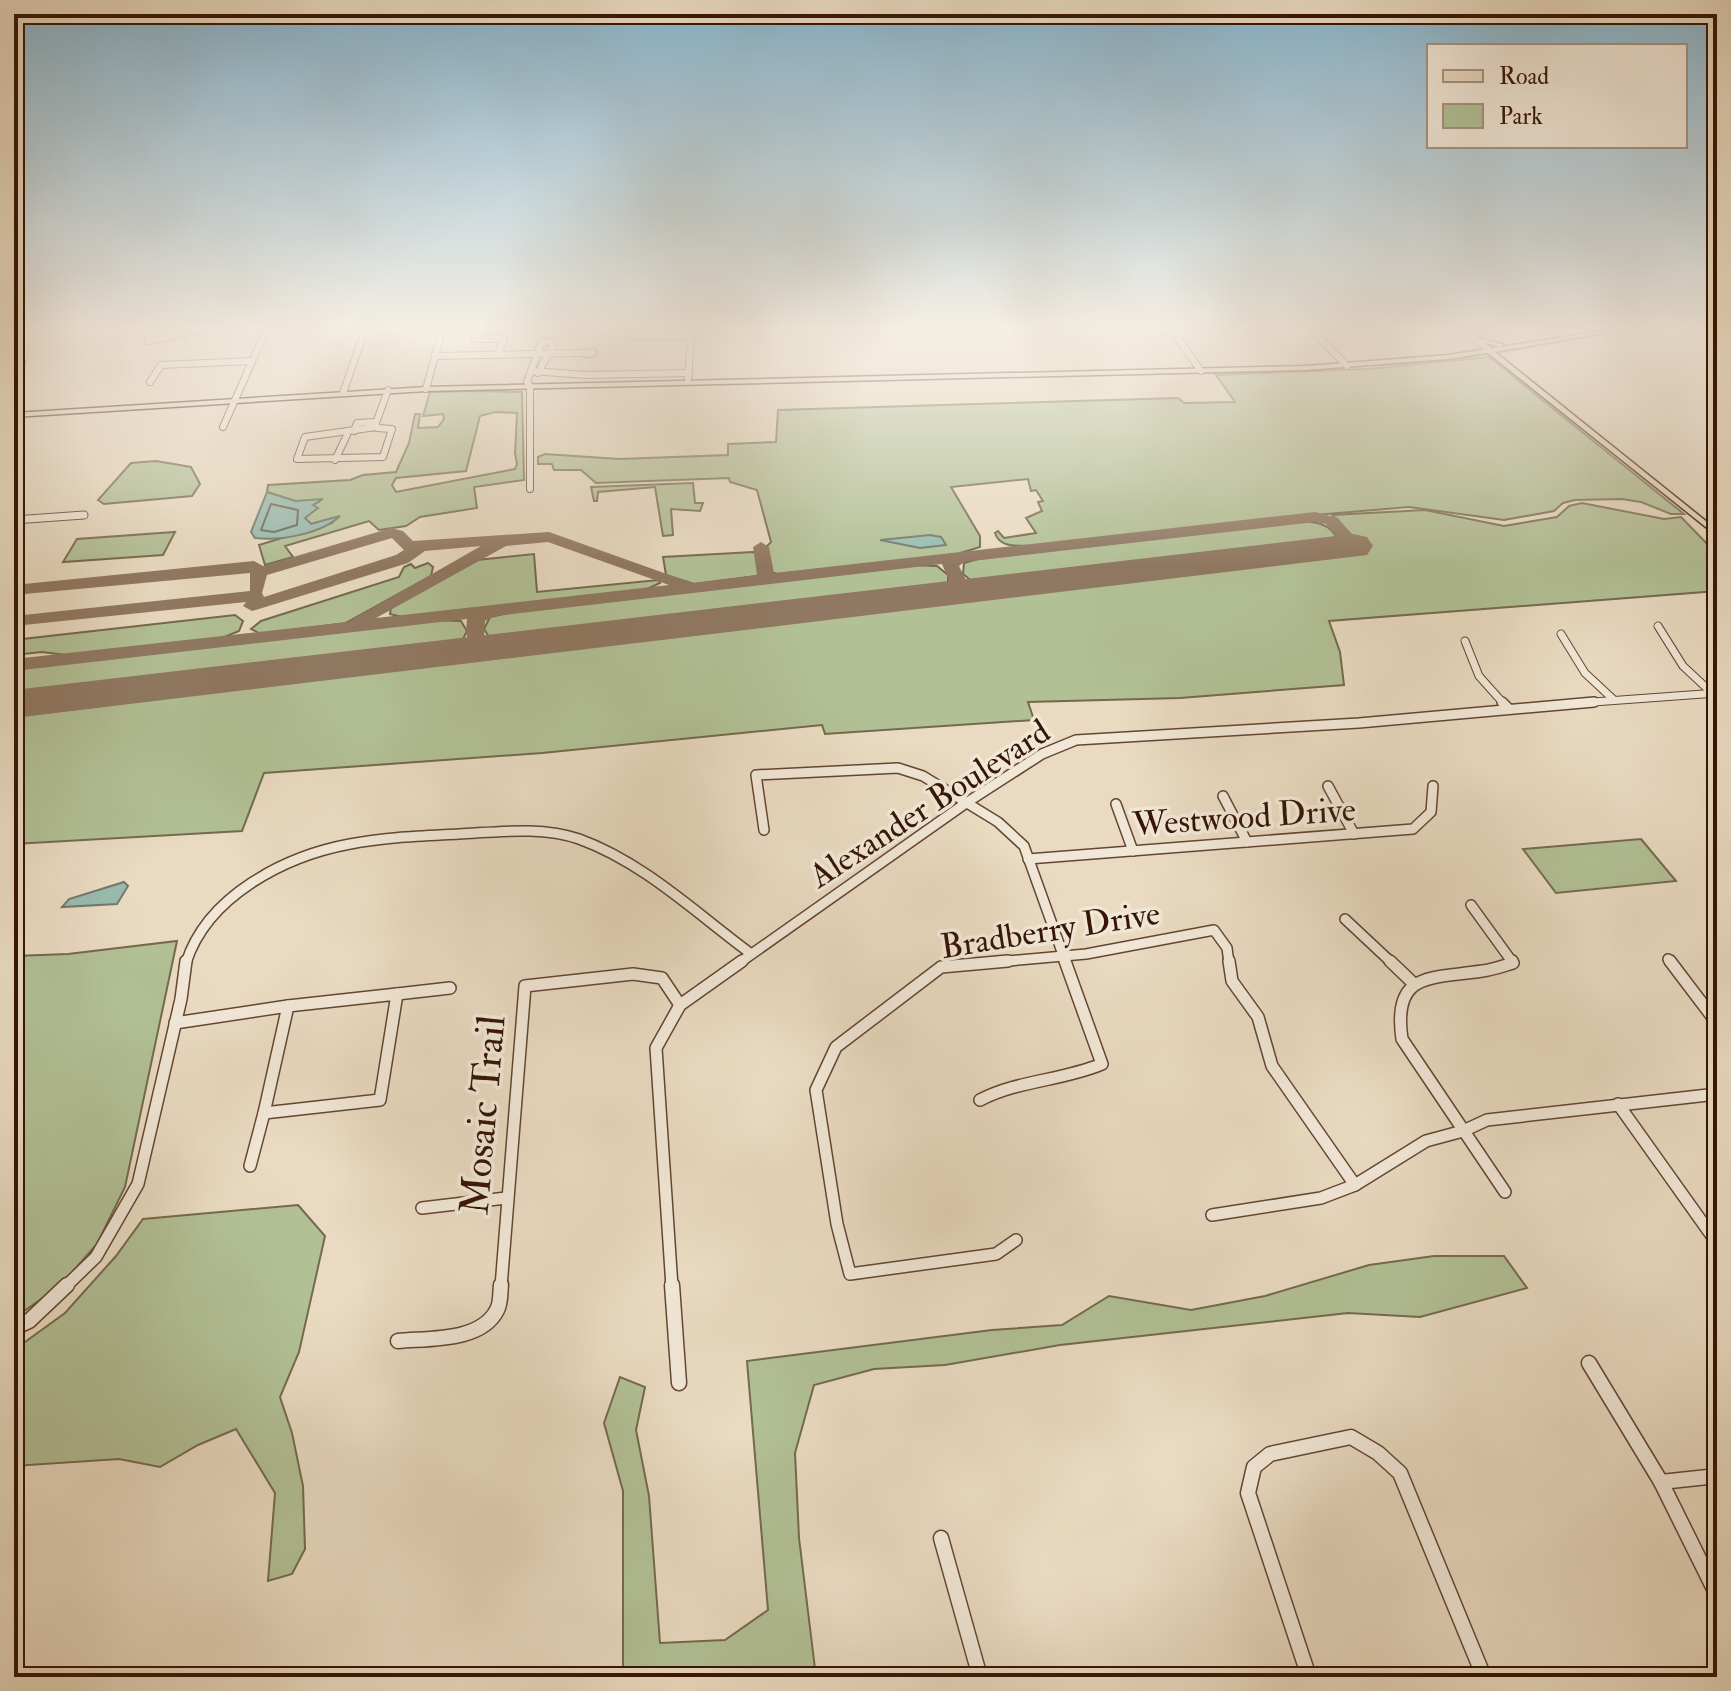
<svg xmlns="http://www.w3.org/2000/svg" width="1731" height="1691" font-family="'IM FELL Double Pica',serif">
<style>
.green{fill:#b2c096;stroke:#746a4d;stroke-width:2;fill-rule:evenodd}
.water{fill:#98bbaf;stroke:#71796b;stroke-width:2}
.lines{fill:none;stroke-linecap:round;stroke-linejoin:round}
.shore{stroke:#67685a;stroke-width:2}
.taxiway{fill:#907862;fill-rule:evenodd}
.runway{fill:#907862;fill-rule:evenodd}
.minor-far4-casing{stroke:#634633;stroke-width:8}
.minor-far3-casing{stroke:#634633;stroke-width:9}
.minor-far2-casing{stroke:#634633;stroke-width:12}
.minor-far1-casing{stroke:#634633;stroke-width:14}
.minor-casing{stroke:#634633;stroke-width:17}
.major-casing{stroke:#361504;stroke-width:3}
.minor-far4{stroke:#f1e7d7;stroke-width:6}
.minor-far3{stroke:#f1e7d7;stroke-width:7}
.minor-far2{stroke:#f1e7d7;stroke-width:9}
.minor-far1{stroke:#f1e7d7;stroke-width:11}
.minor{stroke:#f1e7d7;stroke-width:14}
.major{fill:#e9dac1;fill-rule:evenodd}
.labels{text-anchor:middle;stroke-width:7;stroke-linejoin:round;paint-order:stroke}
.street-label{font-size:34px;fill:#361504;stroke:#f1e7d7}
.near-street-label{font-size:40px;fill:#361504;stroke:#f1e7d7}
</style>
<rect width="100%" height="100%" fill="#e9dac1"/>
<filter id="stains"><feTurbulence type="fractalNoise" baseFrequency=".0025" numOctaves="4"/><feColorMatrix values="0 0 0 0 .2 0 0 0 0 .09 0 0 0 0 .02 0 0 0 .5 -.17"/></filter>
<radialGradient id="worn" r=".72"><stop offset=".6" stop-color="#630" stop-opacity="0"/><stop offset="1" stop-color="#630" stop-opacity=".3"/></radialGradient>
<!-- green -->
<g class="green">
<path d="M1489 357 1684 514H1671L1641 502 1622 499 1575 500 1563 503 1554 511 1504 520 1409 507 1280 518 1033 546C1019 545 1000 549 995 533L998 531 1004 538 1036 533 1026 518 1042 511 1038 502 1043 501 1036 490 1031 491 1028 479 951 487 980 536V547L954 555 780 575 771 572 767 546 771 542 757 490 730 482 729 478 596 483 581 470H554L552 464H538V457L545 454 619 459 728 455V444L776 442 778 410 1178 398 1184 403 1235 402 1216 375 1368 369Z"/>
<path d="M476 391 522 392 524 480 474 487 477 508 420 517 406 526 379 530 369 521 285 546 293 557 265 565 259 545 332 523 337 517 311 524 305 519 312 505 320 501H295L267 492 268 485 350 480 363 475 396 472 409 443 415 414H420L418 428 438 427 444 419 443 414 423 416 430 392ZM495 412 517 413 515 453 517 464 515 469 396 492 392 485 396 478 466 471 480 416Z"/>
<polygon points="156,461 191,467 200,484 192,496 104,504 98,500 131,463"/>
<polygon points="693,483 695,503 703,503 700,511 671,509 673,535 663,536 655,487 598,492 597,501 594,501 591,487"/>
<polygon points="1582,503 1664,519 1681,517 1717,554 1717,591 1329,621 1340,652 1344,685 1180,698 1028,702 1034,720 825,734 822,725 542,753 264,773 242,831 14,844 14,713 1367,551 1332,515 1425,510 1504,526 1557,517 1569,506"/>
<path d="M1292 521C1311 522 1329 520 1338 540L974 583 963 574 964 563 988 556Z"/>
<polygon points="175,532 163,555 63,562 77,539"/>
<polygon points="753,552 758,554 761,574 757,576 694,584 666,575 663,557"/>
<polygon points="534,554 537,592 658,580 660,583 645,590 402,617 390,614 391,607 443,576 477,560"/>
<polygon points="428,563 433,567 431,576 346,623 261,634 251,629 261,621 399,577 404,567 411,564 415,568"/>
<polygon points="908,565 937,566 948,575 948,586 491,640 484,629 490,617 532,608"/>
<polygon points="235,615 243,621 239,631 222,638 66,655 42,652 14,655 14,640"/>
<polygon points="431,620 461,621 467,631 461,643 14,696 14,670 20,667"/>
<polygon points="1641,839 1676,881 1556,893 1523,849"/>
<polygon points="177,941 125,1187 97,1244 60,1286 14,1318 14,956 68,954"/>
<polygon points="298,1205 325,1236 299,1352 280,1397 292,1433 303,1486 305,1549 292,1574 268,1581 275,1493 236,1429 198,1445 160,1467 119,1459 14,1466 14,1350 65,1313 116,1256 143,1219"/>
<polygon points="1434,1256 1504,1256 1527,1288 1420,1317 1348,1313 1060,1345 945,1365 874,1369 814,1385 795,1453 799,1538 816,1677 623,1677 623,1491 604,1423 620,1377 645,1387 636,1430 649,1496 660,1643 725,1640 768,1610 747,1361 992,1330 1062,1325 1109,1296 1191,1310 1265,1296 1369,1265"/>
</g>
<!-- water -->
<g class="water">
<path d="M267 492 295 501 323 499 313 505 318 508 305 518 311 524 340 516C321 534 280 541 255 538L251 532Z"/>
<polygon points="930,535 941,537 946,545 920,548 880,540"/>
<polygon points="124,882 128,886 117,904 62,907 69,899"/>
</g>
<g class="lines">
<!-- shore -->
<polygon class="shore" points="271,504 298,510 297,525 274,532 261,530"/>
<!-- taxiway -->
<path class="taxiway" d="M1315 512 1338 518 1361 546 1359 549H1347L1326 524 1315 522 964 562 959 566 966 580 988 586 991 590 982 595 966 591 948 598 942 597 939 593 951 585 942 564 495 616 485 621 484 639 505 642 508 646 505 650H475C465 640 466 632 467 619L14 671V659L348 622 481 546 425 551 408 563 252 611 243 606 246 602 14 626V616L250 591V573L14 595V585L254 561 263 566 391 528 403 531 413 541 549 532 692 583 757 575 753 547 761 542 769 547 774 573ZM392 538 404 550 396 555 264 597 262 593 267 575ZM548 542 669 585 376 618 506 546Z"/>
<!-- runway -->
<polygon class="runway" points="1353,534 1367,537 1373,546 1367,555 14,718 14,690"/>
<defs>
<g id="minor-far4">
<polyline points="485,330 476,334 475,339 504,339 497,355"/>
<polyline points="626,330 635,336 691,337 688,379"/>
<polyline points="1172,330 1201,371"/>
<polyline points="1312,330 1347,366"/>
<polyline points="1465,330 1490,351"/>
<polyline points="14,337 25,350 22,363 14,372"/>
<polyline points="148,341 199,330"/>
<polyline points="592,354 579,353 593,352"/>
<polyline points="435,356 579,353"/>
<polyline points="531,371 587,375 689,373"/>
<polyline points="538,373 554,344 550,342"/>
<polyline points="150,382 161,365 252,361"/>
<polyline points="426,389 442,330"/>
<polyline points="343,393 365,330"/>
<polyline points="223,427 266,330"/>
<polyline points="376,427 305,437 297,459 383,457 392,429 377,428 376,423 388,390"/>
<polyline points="354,431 357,423 376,422"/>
<polyline points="335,460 347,435"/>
<polyline points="530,489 530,386 527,382 541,344 545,342"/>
</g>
<g id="minor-far3">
<polyline points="14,520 84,515"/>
<polyline points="1658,626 1683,666 1712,693"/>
<polyline points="1561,634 1585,673 1614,700"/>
<polyline points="1465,641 1479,676 1504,704"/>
<polyline points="1566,704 1717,693"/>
</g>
<g id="minor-far2">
<polyline points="1502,702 1508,708"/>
<polyline points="1328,786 1354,834"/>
<polyline points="1223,796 1247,842"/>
<polyline points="1116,804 1133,851"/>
<polyline points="764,830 756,775 898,768 923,776 998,822 1024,846 1066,963"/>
<polyline points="1028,859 1413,829 1431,812 1433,786"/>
<polyline points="1471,905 1513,963"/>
<polyline points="1345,919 1392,963"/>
<polyline points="1668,959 1671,963"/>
<path d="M186 963C207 896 285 856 350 844 386 837 422 836 459 834 497 832 542 826 579 839 643 862 696 913 750 953"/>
<polyline points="739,963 966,803 1042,754 1076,740 1359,723 1594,702"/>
<polyline points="986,963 1086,954 1214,930 1227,948 1229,963"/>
</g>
<g id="minor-far1">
<polyline points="1008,961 941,967 836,1047 816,1090 837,1224 850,1274 996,1254 1016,1240"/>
<polyline points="1229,961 1232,981 1258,1017 1272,1066 1355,1185"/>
<polyline points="1390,961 1413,983"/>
<polyline points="1670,961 1717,1023"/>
<polyline points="397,994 450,988"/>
<polygon points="397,994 380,1100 264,1113 288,1006"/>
<polyline points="175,1023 288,1006"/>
<path d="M980 1100C1019 1080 1061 1081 1102 1064L1065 961"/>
<polyline points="1618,1104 1717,1243"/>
<polyline points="250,1166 264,1113"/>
<path d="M1505 1192 1402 1039C1392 971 1431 979 1482 971 1492 970 1503 966 1513 963L1512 961"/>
<polyline points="422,1208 506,1198"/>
<polyline points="1212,1215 1321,1198 1355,1185 1426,1141 1463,1131 1487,1120 1717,1094"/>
<polyline points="65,1287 96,1257 138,1184 181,999 186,961"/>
<polyline points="501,1287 525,986 633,974 662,978 680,1005"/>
<polyline points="672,1287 656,1048 680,1005 742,961"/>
</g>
<g id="minor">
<polyline points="672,1285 679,1383"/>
<polyline points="14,1328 29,1321 67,1285"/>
<path d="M398 1341C428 1338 481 1342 497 1310 501 1303 500 1293 501 1285"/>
<polyline points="1589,1363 1661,1482 1717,1595"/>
<polyline points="1661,1482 1717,1476"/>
<polyline points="941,1538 980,1677"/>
<polyline points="1309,1677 1248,1493 1254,1467 1270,1454 1351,1437 1378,1453 1400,1473 1484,1677"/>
</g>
<polygon id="major" points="1609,330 1622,330 1495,352 1717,530 1717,536 1488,353 1448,359 1306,370 426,391 14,417 14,413 426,387 1306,366 1448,355 1500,347 1474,340 1474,338 1476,337 1502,344 1503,345 1500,347"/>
</defs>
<!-- minor-far4 casing -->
<use href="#minor-far4" class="minor-far4-casing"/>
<!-- minor-far3 casing -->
<use href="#minor-far3" class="minor-far3-casing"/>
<!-- minor-far2 casing -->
<use href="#minor-far2" class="minor-far2-casing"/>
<!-- minor-far1 casing -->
<use href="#minor-far1" class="minor-far1-casing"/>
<!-- minor casing -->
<use href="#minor" class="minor-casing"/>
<!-- major casing -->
<use href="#major" class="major-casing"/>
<!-- minor-far4 -->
<use href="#minor-far4" class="minor-far4"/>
<!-- minor-far3 -->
<use href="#minor-far3" class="minor-far3"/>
<!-- minor-far2 -->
<use href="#minor-far2" class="minor-far2"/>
<!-- minor-far1 -->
<use href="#minor-far1" class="minor-far1"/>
<!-- minor -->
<use href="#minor" class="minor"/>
<!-- major -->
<use href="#major" class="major"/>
</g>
<!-- sky -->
<linearGradient id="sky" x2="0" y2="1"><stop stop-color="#88b7d1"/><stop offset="0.58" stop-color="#f5eee3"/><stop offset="1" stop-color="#f5eee3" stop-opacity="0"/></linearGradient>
<rect width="1731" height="566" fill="url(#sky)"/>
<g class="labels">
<!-- street labels -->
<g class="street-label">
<text transform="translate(929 803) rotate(-33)" y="12">Alexander Boulevard</text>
<text transform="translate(1244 816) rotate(-4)" y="12">Westwood Drive</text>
<text transform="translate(1050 929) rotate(-9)" y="12">Bradberry Drive</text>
</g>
<!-- near-street labels -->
<g class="near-street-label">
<text transform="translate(482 1115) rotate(-85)" y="14">Mosaic Trail</text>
</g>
</g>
<!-- margin -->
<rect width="1731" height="1691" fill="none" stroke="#e9dac1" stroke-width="48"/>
<rect x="16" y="16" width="1699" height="1659" fill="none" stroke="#361504" stroke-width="4"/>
<rect x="24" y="24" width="1683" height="1643" fill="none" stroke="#361504" stroke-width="2"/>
<!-- legend -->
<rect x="1427" y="44" width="260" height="104" fill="#f1e7d7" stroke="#a69383" stroke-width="2"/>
<rect x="1443" y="70" width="40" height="12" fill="#e9dac1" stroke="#a69383" stroke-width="2"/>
<text x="1499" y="84" font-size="24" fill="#361504">Road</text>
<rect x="1443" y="104" width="40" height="24" fill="#b2c096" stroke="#a69383" stroke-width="2"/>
<text x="1499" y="124" font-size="24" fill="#361504">Park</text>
<rect width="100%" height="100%" filter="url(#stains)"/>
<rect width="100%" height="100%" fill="url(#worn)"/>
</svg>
